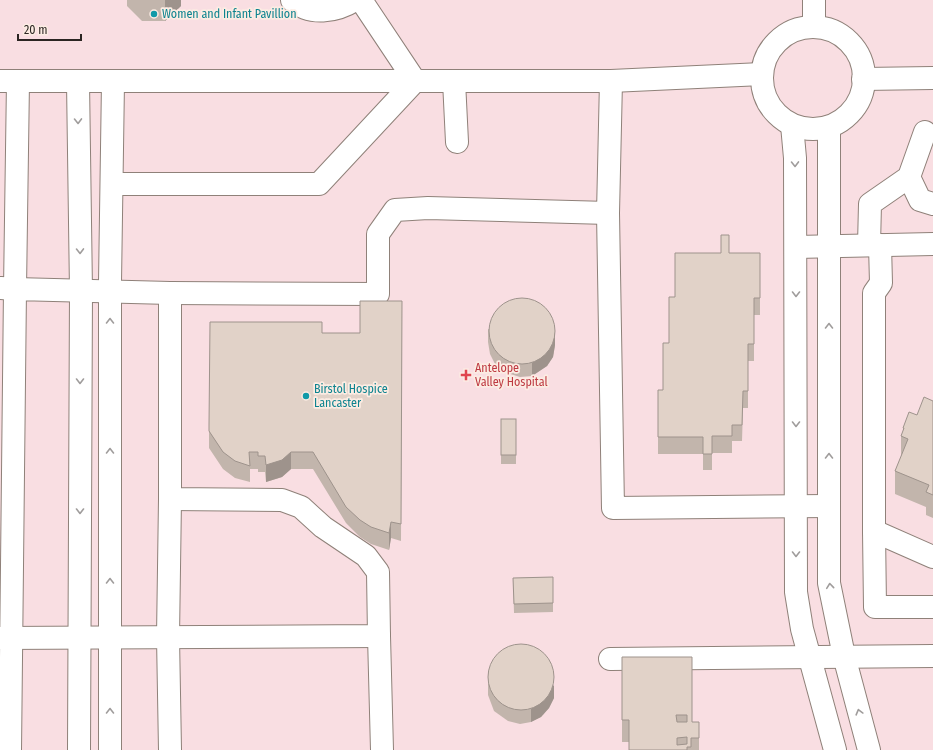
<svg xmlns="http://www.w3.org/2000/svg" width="933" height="750" font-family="'Fira Sans Condensed',sans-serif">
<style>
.medical{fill:#f9dee2}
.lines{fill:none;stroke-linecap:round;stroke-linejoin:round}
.minor-casing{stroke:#8f8179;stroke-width:24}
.minor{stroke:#fff;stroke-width:22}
.wall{fill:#c2b5ac}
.shaded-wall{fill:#9e938c}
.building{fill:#e1d2c8;stroke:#9e938c;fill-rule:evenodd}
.oneway{stroke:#a09d9c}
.culture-dot{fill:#0f9aa8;stroke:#fcece3;stroke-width:1.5}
.health-dot{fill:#e0444e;stroke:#fcece3;stroke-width:1.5}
.labels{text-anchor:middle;stroke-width:3.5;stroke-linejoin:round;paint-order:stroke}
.culture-label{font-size:12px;fill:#0d838f;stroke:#fcece3;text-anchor:start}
.health-label{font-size:12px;fill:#be3a42;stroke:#fcece3;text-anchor:start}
</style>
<rect width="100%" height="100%" fill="#fcece3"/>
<!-- medical -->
<rect class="medical" x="0" y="0" width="933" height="750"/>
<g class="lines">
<defs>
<g id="minor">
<path d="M292 0C310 16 336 12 355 0"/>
<polyline points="814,0 814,27"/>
<circle cx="813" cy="78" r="51"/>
<polyline points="863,79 933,78"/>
<polyline points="0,81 611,81 762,74"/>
<polyline points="454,81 457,142"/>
<polyline points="78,82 81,291 79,750"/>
<polyline points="792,125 795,158 796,592 802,629 835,750"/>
<polyline points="829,127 829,583 844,656 869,750"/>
<polyline points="909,177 920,200 933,204"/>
<polyline points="112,184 319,184 415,81 361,0"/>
<polyline points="608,213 613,508 829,506"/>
<polyline points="869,245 870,204 909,177 925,132"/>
<polyline points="880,245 881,283 874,293 874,531 933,557"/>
<polyline points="796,247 933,244"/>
<polyline points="1,288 15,289 18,81"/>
<polyline points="170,499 168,637 170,750"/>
<polyline points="874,531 875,607 933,607"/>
<polyline points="379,636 382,750"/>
<polyline points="0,638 379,636 378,572 366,556 323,527 301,507 282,500 170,499 170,293"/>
<polyline points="610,659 933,656"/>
<polyline points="10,750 15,289 170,293 378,294 378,234 395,210 428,208 608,213 611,81"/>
<polyline points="110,750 110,282 113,82"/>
</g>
</defs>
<!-- minor casing -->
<use href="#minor" class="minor-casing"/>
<!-- minor -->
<use href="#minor" class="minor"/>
</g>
<!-- wall -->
<g class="wall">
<polygon points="127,0 181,0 181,6 165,21 142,21 127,6"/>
<polygon points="729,253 760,253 760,315 754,315 754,361 748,361 748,408 743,408 742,441 732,441 732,453 712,453 712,470 703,470 703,454 658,454 658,390 663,390 675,297"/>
<polygon points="402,301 401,541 391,538 389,550 371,544 360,537 346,523 313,469 291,469 282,477 266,482 265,472 258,472 258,469 250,469 250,482 235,478 223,469 209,448 209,425 322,333 360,333"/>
<polygon points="488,329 555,345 553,357 547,366 532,376 520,377 504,372 495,364 490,354 488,342"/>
<polygon points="933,401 933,518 926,515 926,507 895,494 895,471 901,457 901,436 903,432 903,428"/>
<rect x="501" y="419" width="15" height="45"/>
<polygon points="553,577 553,612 514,613 513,578"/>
<polygon points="622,657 692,657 692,722 699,722 699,750 629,750 629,742 622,742"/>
<polygon points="488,670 554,698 549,708 541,717 531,722 520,724 508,721 494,711 488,695"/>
</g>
<!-- shaded-wall -->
<g class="shaded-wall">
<polygon points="165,0 181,0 181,6 165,21"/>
<polygon points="555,332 555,345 553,357 547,366 532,376 532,363"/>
<polygon points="291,452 291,469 282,477 266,482 266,465"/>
<polygon points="391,522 391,538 389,550 389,533"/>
<polygon points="554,685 554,698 549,708 541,717 531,722 531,709"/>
</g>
<!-- building -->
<g class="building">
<polygon points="721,235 729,235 729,253 760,253 760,298 754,298 754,344 748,344 748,391 743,391 742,425 732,425 732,436 712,436 712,454 703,454 703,437 658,437 658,390 663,390 663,343 669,343 669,297 675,297 675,253 721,253"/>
<circle cx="522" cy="331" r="33"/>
<polygon points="360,301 402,301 401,524 391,522 389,533 371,527 360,520 346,507 313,452 291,452 282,460 266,465 265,456 258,456 258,452 249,452 250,466 235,461 223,452 209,431 209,425 210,322 322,322 322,333 360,333"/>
<polygon points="924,397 933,401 933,495 926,492 929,485 895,471 908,439 901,436 904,428 903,428 909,412 917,415"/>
<rect x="501" y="419" width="15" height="36"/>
<polygon points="553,577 553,603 514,604 513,578"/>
<circle cx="521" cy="677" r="33"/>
<path d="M622 657H692V722H699V738H691V747H687V750H629V720H622ZM676 715H687V722H677ZM687 737V744L677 745V738Z"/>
</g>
<!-- one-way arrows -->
<defs><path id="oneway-chevron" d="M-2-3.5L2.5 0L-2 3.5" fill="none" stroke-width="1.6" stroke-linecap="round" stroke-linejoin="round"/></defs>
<g class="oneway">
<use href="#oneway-chevron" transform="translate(78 121) rotate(89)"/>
<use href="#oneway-chevron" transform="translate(795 164) rotate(89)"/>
<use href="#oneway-chevron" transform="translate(80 251) rotate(89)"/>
<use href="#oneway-chevron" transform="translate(796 294) rotate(90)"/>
<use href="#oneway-chevron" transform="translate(110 321) rotate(-90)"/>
<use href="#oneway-chevron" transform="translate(829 326) rotate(-90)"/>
<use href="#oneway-chevron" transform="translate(80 381) rotate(90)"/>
<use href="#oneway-chevron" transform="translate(796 424) rotate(90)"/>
<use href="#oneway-chevron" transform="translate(110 451) rotate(-90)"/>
<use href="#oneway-chevron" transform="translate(829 456) rotate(-90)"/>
<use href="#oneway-chevron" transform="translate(80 511) rotate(90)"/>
<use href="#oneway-chevron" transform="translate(796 554) rotate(90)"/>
<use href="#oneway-chevron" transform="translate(110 581) rotate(-90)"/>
<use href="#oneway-chevron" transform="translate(830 586) rotate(-96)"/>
<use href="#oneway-chevron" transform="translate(110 711) rotate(-90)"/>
<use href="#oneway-chevron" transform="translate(859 712) rotate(-105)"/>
</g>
<!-- markers -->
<g class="culture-dot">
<circle cx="154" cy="14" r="4"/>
<circle cx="306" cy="396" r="4"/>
</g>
<path class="health-dot" d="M464 369h4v4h4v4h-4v4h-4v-4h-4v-4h4z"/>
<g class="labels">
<!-- culture labels -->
<g class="culture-label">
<text x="162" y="18">Women and Infant Pavillion</text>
<text x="314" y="393">Birstol Hospice<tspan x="314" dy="14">Lancaster</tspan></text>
</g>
<!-- health labels -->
<g class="health-label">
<text x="475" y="372">Antelope<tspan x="475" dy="14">Valley Hospital</tspan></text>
</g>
</g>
<!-- scale -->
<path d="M18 34v6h63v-6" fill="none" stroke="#2b2522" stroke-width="2"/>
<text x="24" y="34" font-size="12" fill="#2b2522" stroke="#fcece3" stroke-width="3" paint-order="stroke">20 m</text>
</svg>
